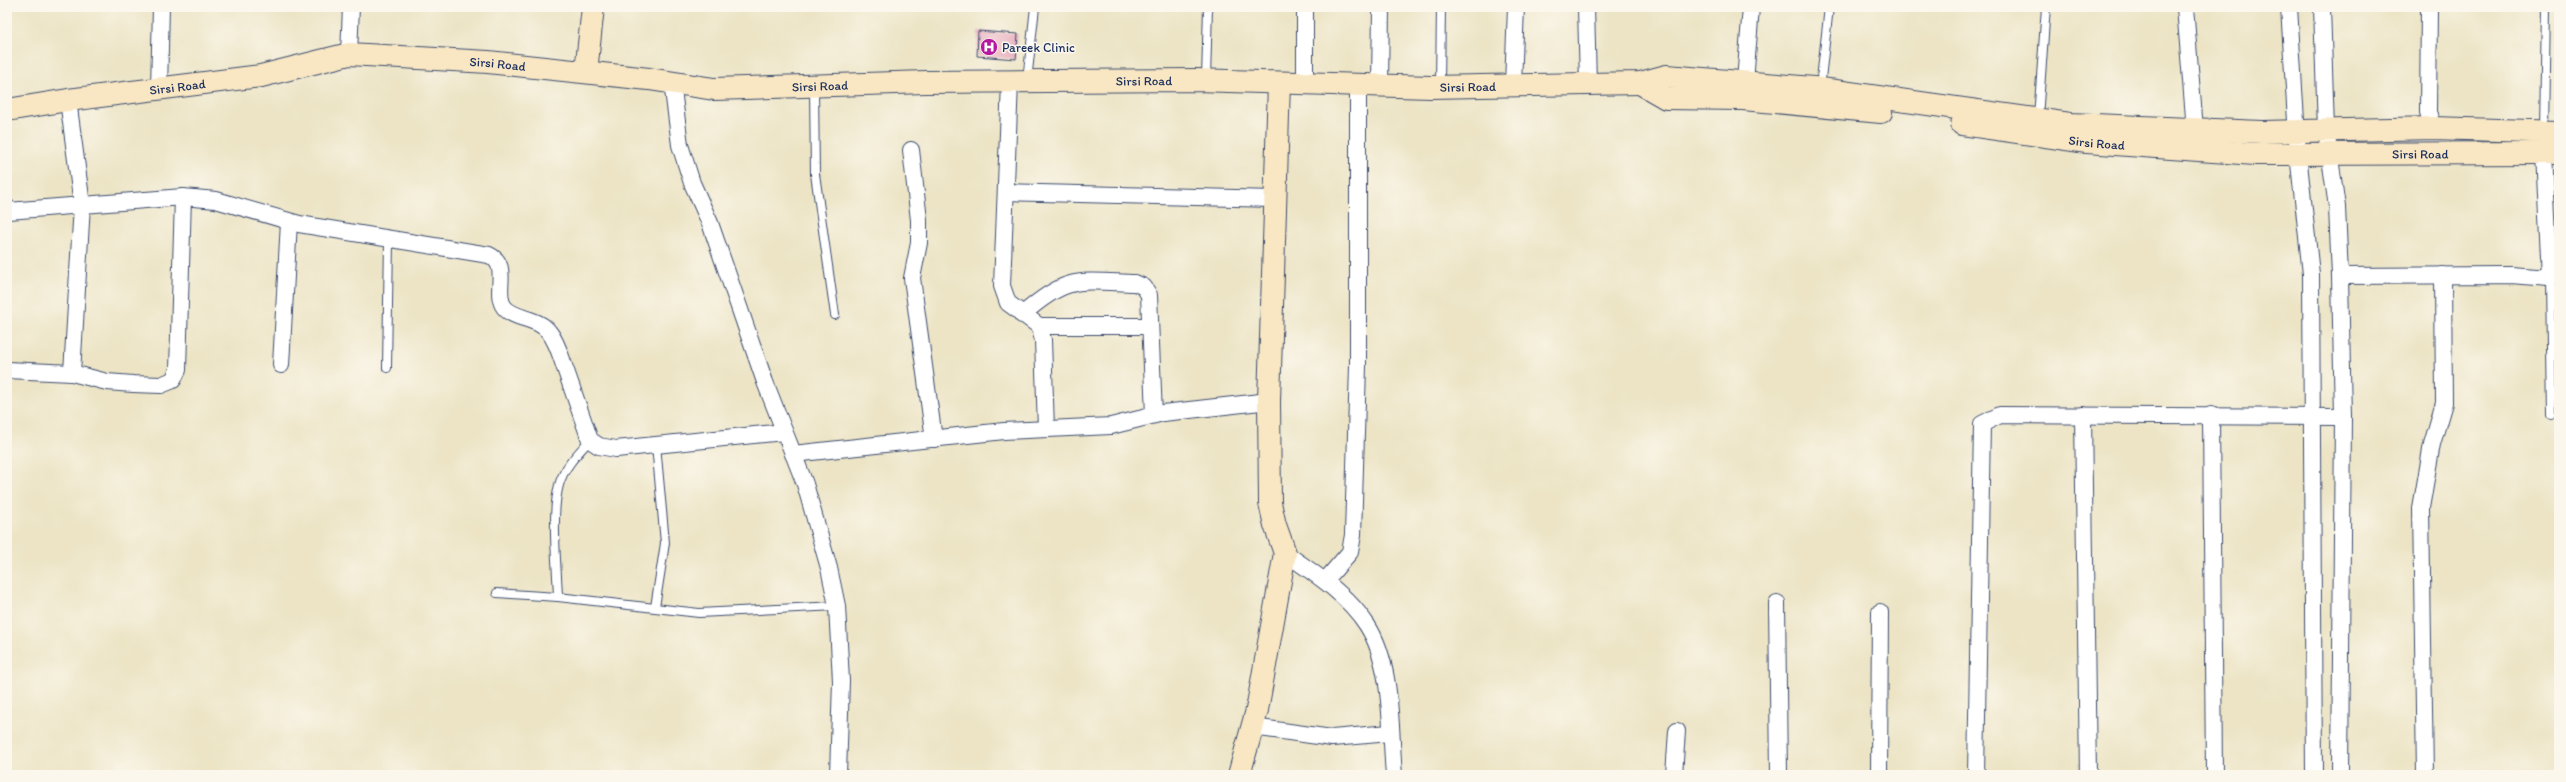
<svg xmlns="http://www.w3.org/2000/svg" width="2566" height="782" font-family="Itim,sans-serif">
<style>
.building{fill:#e298b1}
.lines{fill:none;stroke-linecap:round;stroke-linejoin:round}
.lane-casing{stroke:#3a4a6d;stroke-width:10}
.street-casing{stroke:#3a4a6d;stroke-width:18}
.secondary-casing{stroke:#3a4a6d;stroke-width:24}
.lane{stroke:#fff;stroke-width:8}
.street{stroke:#fff;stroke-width:16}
.secondary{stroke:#f9e7c3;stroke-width:22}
.labels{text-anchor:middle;stroke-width:3;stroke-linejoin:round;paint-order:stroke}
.poi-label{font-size:13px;fill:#1b2f5e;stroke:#fbf7ec;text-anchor:start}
.street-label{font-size:13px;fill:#1b2f5e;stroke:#fbf7ec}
</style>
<rect width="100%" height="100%" fill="#fbf7ec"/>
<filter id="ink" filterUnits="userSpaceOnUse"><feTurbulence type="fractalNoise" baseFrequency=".025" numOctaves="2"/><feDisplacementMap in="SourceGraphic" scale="8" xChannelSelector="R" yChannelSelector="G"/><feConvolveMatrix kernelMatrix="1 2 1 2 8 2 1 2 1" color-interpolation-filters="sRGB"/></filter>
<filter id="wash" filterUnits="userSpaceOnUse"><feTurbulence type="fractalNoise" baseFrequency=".012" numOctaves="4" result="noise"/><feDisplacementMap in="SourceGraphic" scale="16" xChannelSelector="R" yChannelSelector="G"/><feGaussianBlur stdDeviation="0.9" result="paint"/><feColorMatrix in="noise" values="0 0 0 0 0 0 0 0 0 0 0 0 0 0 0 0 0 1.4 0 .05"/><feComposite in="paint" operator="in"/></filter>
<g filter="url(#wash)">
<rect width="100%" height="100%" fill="#ece4c5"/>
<g id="blocks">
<!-- building -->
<polygon class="building" points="978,31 1018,34 1016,59 977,56"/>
</g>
</g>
<g filter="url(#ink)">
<use href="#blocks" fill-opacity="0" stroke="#3a4a6d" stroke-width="1"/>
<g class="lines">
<defs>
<g id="lane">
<polyline points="1206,79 1208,7"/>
<polyline points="1027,81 1035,7"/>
<polyline points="1440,86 1441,7"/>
<polyline points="814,87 815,174 835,315"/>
<polyline points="1820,88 1829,7"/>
<polyline points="2038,118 2046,7"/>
<polyline points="2544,131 2546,7"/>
<polyline points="2550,278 2552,417"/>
<polyline points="387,368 389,240"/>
<polyline points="497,593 558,597 699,613 837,606"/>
<path d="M558 597C557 565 551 515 559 485 564 467 578 453 590 440"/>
<polyline points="655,607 665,543 656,445"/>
</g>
<g id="street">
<polyline points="1586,7 1588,83"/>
<polyline points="2185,7 2195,130"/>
<polyline points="2289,7 2298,154 2311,274 2314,775"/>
<polyline points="2322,7 2326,130 2337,207 2340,276 2343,417 2340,775"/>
<polyline points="2429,7 2428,112 2433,128"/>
<polyline points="349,54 351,7"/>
<polyline points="672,82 680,145 692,183 710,223 765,382 805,484 829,568 837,606 841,681 838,775"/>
<polyline points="1010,82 1002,286 1008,303 1039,326 1043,340 1046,429"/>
<polyline points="1305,84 1305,7"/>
<polyline points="1513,85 1516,7"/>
<polyline points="1380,86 1381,7"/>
<polyline points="159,89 161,7"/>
<polyline points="1744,94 1751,7"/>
<polyline points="68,100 82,205 72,373"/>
<polyline points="911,150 919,220 919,243 912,278 934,439"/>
<polyline points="1006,192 1274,199"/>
<path d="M7 207 8 211 183 197 216 200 299 224 489 255C511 265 493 292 504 307 514 320 538 317 549 332 558 343 561 358 566 371 574 394 582 417 590 440L599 446 616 449 784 432"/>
<polyline points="2340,276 2510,275 2550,278 2544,153"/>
<path d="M1022 315C1067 275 1078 281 1135 283L1144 287 1149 295 1154 415"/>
<polyline points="1039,326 1149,326"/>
<polyline points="281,365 289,222"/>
<polyline points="7,370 72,373 107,382 133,384 161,385 173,380 178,370 183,197"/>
<polyline points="2083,415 2088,775"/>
<polyline points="2211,415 2214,775"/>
<polyline points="793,454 1004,431 1111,426 1163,413 1269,401"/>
<path d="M1285 553C1315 574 1347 594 1367 625 1393 665 1390 729 1394 775"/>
<polyline points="1325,581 1350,552 1353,535 1358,366 1358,85"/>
<polyline points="1777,603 1779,775"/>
<polyline points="1253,727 1332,738 1390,733"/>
<polyline points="1674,775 1677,731"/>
<polyline points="1879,775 1880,612"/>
<polyline points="1976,775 1982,424 2000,415 2343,417"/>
<polyline points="2425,775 2421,508 2432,444 2444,403 2443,275"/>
</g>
<g id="secondary">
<polyline points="586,72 593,7"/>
<polyline points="1640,83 1666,98 1743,99 1881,112"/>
<path id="s1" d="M7 110 68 100 261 76 349 54 488 62 649 79 714 89 926 82 1196 80 1431 87 1640 83 1666 76 1814 88 2070 124 2262 132 2433 128 2559 132"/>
<path id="s2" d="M1962 124 2087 142 2255 154 2559 153"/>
<polyline points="1239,775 1257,710 1285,553 1275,525 1270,503 1269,401 1279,83"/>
</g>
</defs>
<!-- lane casing -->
<use href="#lane" class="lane-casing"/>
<!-- street casing -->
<use href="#street" class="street-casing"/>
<!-- secondary casing -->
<use href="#secondary" class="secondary-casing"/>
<!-- lane -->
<use href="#lane" class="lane"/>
<!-- street -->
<use href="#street" class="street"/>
<!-- secondary -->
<use href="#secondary" class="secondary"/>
</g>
</g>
<!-- icons -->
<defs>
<symbol id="hospital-disc" viewBox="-11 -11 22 22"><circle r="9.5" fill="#b5179e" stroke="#fbf7ec"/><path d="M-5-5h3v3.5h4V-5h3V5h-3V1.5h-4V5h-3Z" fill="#fff"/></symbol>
</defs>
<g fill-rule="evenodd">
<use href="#hospital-disc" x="979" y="37" width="20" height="20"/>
</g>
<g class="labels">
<!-- poi labels -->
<g class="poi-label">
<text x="1002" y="52">Pareek Clinic</text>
</g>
<!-- street labels -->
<g class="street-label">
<text dy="5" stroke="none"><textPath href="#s1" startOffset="496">Sirsi Road</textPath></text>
<text dy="5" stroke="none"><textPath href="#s1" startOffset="1144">Sirsi Road</textPath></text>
<text dy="5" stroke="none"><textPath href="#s1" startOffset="172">Sirsi Road</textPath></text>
<text dy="5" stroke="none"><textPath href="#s1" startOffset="820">Sirsi Road</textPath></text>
<text dy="5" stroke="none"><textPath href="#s1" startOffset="1468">Sirsi Road</textPath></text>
<text dy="5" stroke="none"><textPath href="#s2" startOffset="136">Sirsi Road</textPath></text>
<text dy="5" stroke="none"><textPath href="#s2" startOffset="460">Sirsi Road</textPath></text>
</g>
</g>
<!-- margin -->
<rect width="2566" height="782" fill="none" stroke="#fbf7ec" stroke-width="24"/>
</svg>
